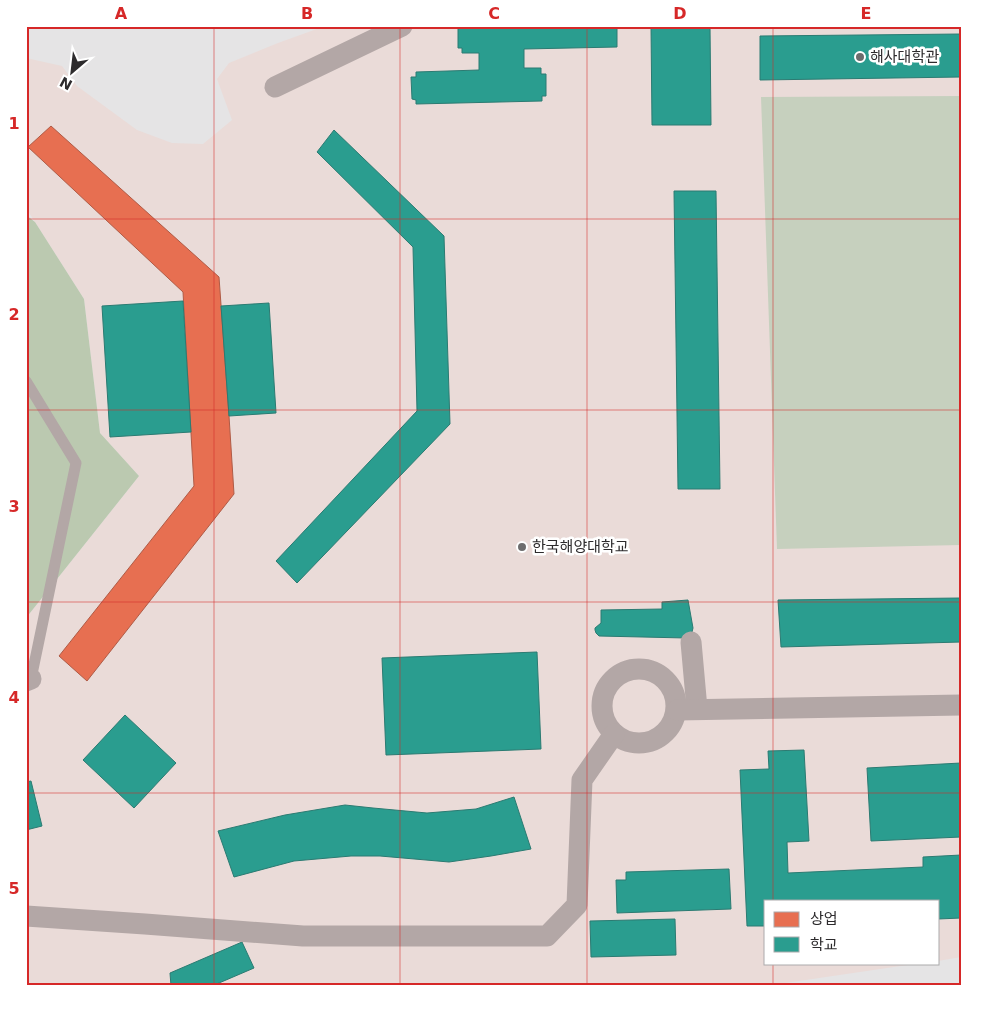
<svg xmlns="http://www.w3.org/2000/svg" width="987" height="1012" font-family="'DejaVu Sans','Noto Sans KR',sans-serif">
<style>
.education{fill:#eadbd8}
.green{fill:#c6d0be}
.forest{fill:#bbc9b0}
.shops{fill:#e76f51;stroke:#af5b46}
.schools{fill:#2a9d8f;stroke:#2b7b72}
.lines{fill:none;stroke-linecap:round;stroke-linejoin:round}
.lane{stroke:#b3a7a6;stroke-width:11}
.street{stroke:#b3a7a6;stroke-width:21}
.grid{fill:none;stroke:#d62828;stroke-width:1;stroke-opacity:0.55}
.poi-dot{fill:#6d6c6d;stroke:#fff;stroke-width:2}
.labels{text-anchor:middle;stroke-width:5;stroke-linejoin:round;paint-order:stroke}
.poi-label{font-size:15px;fill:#2d2b2d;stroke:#fff;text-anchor:start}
.neatline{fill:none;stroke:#d62828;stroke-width:2}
.grid-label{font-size:16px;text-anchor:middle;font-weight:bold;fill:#d62828}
</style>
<rect width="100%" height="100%" fill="#e5e4e5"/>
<!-- education -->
<polygon class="education" points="325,26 961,26 961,957 938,961 938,901 766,901 766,963 921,963 765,986 26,986 26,618 139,476 100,433 84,299 26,208 26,58 62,66 77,86 137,130 172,143 203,144 232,120 217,79 229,63 278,43"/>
<!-- green -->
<polygon class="green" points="961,96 961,545 777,549 761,97"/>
<!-- forest -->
<polygon class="forest" points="26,215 35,222 84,299 100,433 139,476 26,618"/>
<!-- shops -->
<polygon class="shops" points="51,126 219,277 229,416 234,494 87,681 59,656 194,486 183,292 28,147"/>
<!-- schools -->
<g class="schools">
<polygon points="458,26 617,26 617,47 524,49 524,68 541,68 541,74 546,74 546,96 542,96 542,101 416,104 416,100 412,99 411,77 416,77 416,72 479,70 479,53 462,53 462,48 458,48"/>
<polygon points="651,26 710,26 711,125 652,125"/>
<polygon points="961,34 961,77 760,80 760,36"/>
<polygon points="334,130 444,236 450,424 297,583 276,561 417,411 413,247 317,152"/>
<polygon points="674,191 716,191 720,489 678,489"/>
<polygon points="183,301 191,432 110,437 102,306"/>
<polygon points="269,303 276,413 229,416 221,306"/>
<polygon points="961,598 961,642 781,647 778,600"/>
<polygon points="688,600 693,628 692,632 686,638 599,636 596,633 595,630 595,628 601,623 601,610 662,609 662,602"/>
<polygon points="537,652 541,749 386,755 382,658"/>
<polygon points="125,715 176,763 134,808 83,760"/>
<polygon points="804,750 809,841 787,842 788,873 923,867 923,857 961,855 961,918 938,919 938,901 766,901 766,926 747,926 740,770 769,769 768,751"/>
<polygon points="961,763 961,837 871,841 867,768"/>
<polygon points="31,781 42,826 26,830 26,782"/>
<polygon points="514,797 531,849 491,856 449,862 380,856 351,856 294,861 234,877 218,831 285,815 345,805 373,808 427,813 476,809"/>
<polygon points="729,869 731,909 617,913 616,880 626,880 626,872"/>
<polygon points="675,919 676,955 591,957 590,921"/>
<polygon points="242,942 254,968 212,986 171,986 170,973"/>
</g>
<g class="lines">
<!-- lane -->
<polyline class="lane" points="26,381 76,463 31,679"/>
<!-- street -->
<g class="street">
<polyline points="275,87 402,26"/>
<polyline points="691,642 697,709"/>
<circle cx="639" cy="706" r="37"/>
<polyline points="26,681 31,679"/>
<polyline points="677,710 961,705"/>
<polyline points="26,916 145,924 303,936 547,936 577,905 582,780 614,734"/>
</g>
</g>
<!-- grid -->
<path class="grid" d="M214 26V986M400 26V986M587 26V986M773 26V901M26 219H961M26 410H961M26 602H961M26 793H961M773 963V986"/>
<!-- markers -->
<g class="poi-dot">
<circle cx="860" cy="57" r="5"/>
<circle cx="522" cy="547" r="5"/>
</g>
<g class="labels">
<!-- poi labels -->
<g class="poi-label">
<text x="870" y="62">해사대학관</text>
<text x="532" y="552">한국해양대학교</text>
</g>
</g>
<!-- border -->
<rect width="987" height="1012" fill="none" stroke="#ffffff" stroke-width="55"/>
<!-- legend -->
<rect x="764" y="900" width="175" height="65" fill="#ffffff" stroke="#abaaab"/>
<rect x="774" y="912" width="25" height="15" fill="#e76f51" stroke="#abaaab"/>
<text x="810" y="924" font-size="15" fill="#2d2b2d">상업</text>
<rect x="774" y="937" width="25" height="15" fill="#2a9d8f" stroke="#abaaab"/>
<text x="810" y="950" font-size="15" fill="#2d2b2d">학교</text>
<!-- north arrow -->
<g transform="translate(72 72) rotate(208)" stroke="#ffffff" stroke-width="4" paint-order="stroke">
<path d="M0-4L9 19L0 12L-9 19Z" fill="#2d2b2d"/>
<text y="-8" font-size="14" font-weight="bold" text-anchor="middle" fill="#2d2b2d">N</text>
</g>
<rect x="28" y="28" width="932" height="956" class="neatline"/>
<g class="grid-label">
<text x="121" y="19">A</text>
<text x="307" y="19">B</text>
<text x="494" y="19">C</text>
<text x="680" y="19">D</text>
<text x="866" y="19">E</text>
<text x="14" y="129">1</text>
<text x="14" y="320">2</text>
<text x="14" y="512">3</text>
<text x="14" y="703">4</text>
<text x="14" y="894">5</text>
</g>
</svg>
